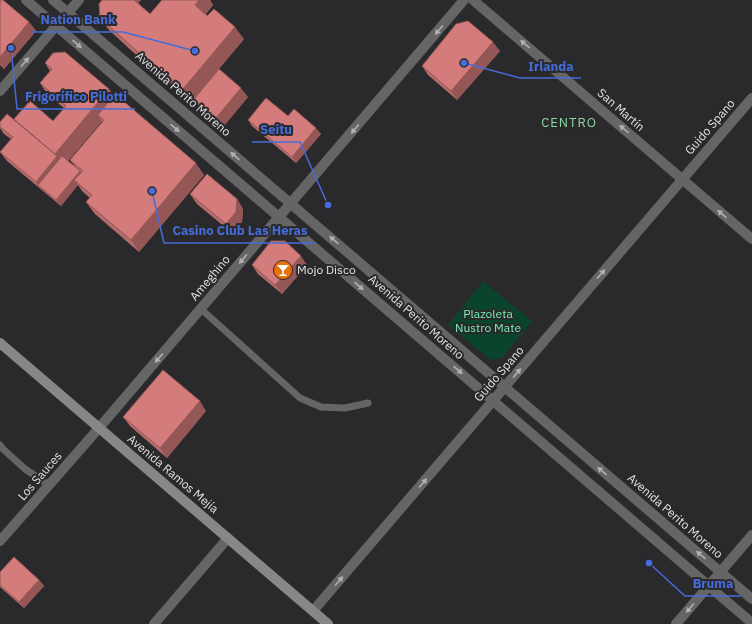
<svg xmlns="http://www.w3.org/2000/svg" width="752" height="624" font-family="'IBM Plex Sans',sans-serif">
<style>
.green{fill:#0b442c}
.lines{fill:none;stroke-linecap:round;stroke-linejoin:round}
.service{stroke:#666566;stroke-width:7}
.minor{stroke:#666566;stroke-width:10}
.tertiary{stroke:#666566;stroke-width:10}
.secondary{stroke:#888688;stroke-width:10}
.wall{fill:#b56b6a;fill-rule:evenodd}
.shaded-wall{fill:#945756}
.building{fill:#d37c7b;stroke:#945756}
.oneway{fill:#b1b1b2}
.labels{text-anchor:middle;stroke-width:4;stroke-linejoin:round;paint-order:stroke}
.street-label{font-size:12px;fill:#e3e3e4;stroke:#2a292b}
.poi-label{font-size:12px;fill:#e3e3e4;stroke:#2a292b;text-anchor:start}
.park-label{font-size:12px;fill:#79f2b6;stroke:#2a292b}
.neighbourhood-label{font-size:13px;letter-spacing:1px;fill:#8dd5a4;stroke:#2a292b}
.leader{fill:none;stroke:#456cda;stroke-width:1.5}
.callout-dot{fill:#456cda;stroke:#2a292b;stroke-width:1.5}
.callout-label{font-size:13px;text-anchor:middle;font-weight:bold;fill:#456cda;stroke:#2a292b;stroke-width:4;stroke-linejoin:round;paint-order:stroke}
</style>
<rect width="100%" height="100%" fill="#2a292b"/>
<!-- green -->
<polygon class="green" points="483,281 532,321 502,358 491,360 448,325"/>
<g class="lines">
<!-- service -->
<g class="service">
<polyline points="201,309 300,398 321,407 345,408 368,403"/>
<polyline points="0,445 3,449 25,469 49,485"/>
</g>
<!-- minor -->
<g class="minor">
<polyline points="473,0 752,239"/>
<polyline points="0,91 56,26"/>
<polyline points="0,541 99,428 464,0"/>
<polyline points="313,611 752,98"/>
<polyline points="154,624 228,538"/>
<polyline points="676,624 752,535"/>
</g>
<!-- tertiary -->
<g class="tertiary">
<polyline points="26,0 752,623"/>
<polyline points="53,0 752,599"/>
<polyline points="56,26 79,0"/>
</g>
<!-- secondary -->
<polyline class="secondary" points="0,343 328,624"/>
</g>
<!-- wall -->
<g class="wall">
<polygon points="0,0 29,22 36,31 4,69 0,65"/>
<polygon points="141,0 138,3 150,14 162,0 210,0 213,5 206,14 244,39 192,101 146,64 109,30 100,18"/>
<polygon points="500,51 457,100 428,75 422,66"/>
<path d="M45 63 109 89 114 96 204 175 139 252 95 214 86 202 90 198 83 192 78 185 61 206 7 161 0 152 11 139 4 134 0 128V122H17L14 119 53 121 64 108 48 95 40 83 50 71ZM102 121 103 122 70 160 75 166 68 161Z"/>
<polygon points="248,97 223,127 200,108 194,99"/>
<polygon points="288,116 321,134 296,163 252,126 248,120"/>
<polygon points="190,194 237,199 243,209 242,222 232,233 197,204"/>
<polygon points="252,265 307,265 282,294 258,274"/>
<polygon points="206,411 167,458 130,426 123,417"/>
<polygon points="0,572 39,580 44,586 24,608 0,587"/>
</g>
<!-- shaded-wall -->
<g class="shaded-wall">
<polygon points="132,0 141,0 136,6"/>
<polygon points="199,0 210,0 213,5 203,17 195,5"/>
<polygon points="29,22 36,31 4,69 0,63 0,57"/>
<polygon points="235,27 244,39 192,101 183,89"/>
<polygon points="493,42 500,51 457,100 451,91"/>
<polygon points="241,88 248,97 223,127 216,118"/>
<polygon points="109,89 118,101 98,115 102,121 44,189 38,185 36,182 57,156 55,154"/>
<polygon points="316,128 321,134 296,163 292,157"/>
<polygon points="196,163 204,175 139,252 131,240"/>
<polygon points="80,171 85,177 74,180 78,185 61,206 56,200"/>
<polygon points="237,199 243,209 242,222 232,233 226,224"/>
<polygon points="301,256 307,265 282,294 275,285"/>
<polygon points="200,401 206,411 167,458 160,448"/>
<polygon points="39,580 44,586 24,608 19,602"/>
</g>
<!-- building -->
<g class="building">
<polygon points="0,0 3,0 29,22 0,57"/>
<polygon points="102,0 134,0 150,14 162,0 199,0 195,5 207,16 214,9 235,27 183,89 138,52 100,18 99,4"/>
<polygon points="468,21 493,42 451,91 422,66 456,24"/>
<polygon points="65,52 109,89 55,154 14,119 30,101 53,121 66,106 40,83 52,69 45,63 53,53"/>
<polygon points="219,69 241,88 216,118 194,99"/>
<polygon points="115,94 196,163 131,240 86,202 92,195 74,180 83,171 70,160 104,120 98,115"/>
<polygon points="266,98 288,116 294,109 316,128 292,157 248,120"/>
<polygon points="7,114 57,156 36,182 0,152 13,137 0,127 0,122"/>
<polygon points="62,156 80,171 56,200 38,185"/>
<polygon points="207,174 237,199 236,212 226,224 190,194"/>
<polygon points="271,241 285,241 301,256 275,285 252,265"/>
<polygon points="163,370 200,401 160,448 123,417"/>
<polygon points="14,557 39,580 19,602 0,585 0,572"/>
</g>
<!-- one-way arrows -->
<defs><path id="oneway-solid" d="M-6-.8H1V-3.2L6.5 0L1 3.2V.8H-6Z"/></defs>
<g class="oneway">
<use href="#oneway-solid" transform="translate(439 30) rotate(130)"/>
<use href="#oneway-solid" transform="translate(77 44) rotate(41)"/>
<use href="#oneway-solid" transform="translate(525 44) rotate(-139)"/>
<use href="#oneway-solid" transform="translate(25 62) rotate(-49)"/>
<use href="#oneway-solid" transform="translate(175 128) rotate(41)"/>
<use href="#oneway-solid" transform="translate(355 129) rotate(130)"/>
<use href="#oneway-solid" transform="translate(624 129) rotate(-139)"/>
<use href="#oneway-solid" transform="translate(235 156) rotate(-139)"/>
<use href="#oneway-solid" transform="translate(722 214) rotate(-139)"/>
<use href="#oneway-solid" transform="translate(334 240) rotate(-139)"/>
<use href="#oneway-solid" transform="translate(243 259) rotate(130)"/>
<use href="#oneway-solid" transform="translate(601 274) rotate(-49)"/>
<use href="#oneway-solid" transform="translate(359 286) rotate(41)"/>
<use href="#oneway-solid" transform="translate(159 358) rotate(131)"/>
<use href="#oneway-solid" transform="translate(458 370) rotate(41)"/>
<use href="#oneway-solid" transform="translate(517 373) rotate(-49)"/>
<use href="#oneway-solid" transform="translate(602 471) rotate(-139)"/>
<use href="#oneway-solid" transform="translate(423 483) rotate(-49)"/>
<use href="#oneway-solid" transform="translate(701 555) rotate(-139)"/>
<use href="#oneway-solid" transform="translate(339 581) rotate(-49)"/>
<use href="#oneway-solid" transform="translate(690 608) rotate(130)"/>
</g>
<!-- icons -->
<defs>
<symbol id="bar-disc" viewBox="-11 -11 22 22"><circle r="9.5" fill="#e8710a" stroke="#2a292b"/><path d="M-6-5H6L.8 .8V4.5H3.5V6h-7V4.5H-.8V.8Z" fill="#fff"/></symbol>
</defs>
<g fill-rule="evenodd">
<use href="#bar-disc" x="272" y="259" width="22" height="22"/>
</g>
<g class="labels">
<!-- street labels -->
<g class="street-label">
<text transform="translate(183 94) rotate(41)" y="4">Avenida Perito Moreno</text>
<text transform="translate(621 110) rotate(41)" y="4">San Martín</text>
<text transform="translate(710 127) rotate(-49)" y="4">Guido Spano</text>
<text transform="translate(210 278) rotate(-50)" y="4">Ameghino</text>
<text transform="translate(416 317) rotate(41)" y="4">Avenida Perito Moreno</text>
<text transform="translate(499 374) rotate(-49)" y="4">Guido Spano</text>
<text transform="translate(173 474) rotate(40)" y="4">Avenida Ramos Mejía</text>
<text transform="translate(40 476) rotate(-49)" y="4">Los Sauces</text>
<text transform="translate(675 516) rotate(41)" y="4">Avenida Perito Moreno</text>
</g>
<!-- poi labels -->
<g class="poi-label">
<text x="297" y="274">Mojo Disco</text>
</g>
<!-- park labels -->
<g class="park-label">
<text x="488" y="318">Plazoleta<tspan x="488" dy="14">Nustro Mate</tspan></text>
</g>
<!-- neighbourhood labels -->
<g class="neighbourhood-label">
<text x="569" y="127">CENTRO</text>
</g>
</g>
<!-- callouts -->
<path class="leader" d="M195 51L123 32H32M464 63L520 78H581M11 48L17 109H135M328 205L300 142H252M152 191L164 243H316M649 563L685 596H741"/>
<g class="callout-dot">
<circle cx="195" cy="51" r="4"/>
<circle cx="464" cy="63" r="4"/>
<circle cx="11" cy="48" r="4"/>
<circle cx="328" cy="205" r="4"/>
<circle cx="152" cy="191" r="4"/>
<circle cx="649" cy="563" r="4"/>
</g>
<g class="callout-label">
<text x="78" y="24">Nation Bank</text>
<text x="551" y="71">Irlanda</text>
<text x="76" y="101">Frigorífico Pilotti</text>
<text x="276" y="134">Seitu</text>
<text x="240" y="235">Casino Club Las Heras</text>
<text x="713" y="588">Bruma</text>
</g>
</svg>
